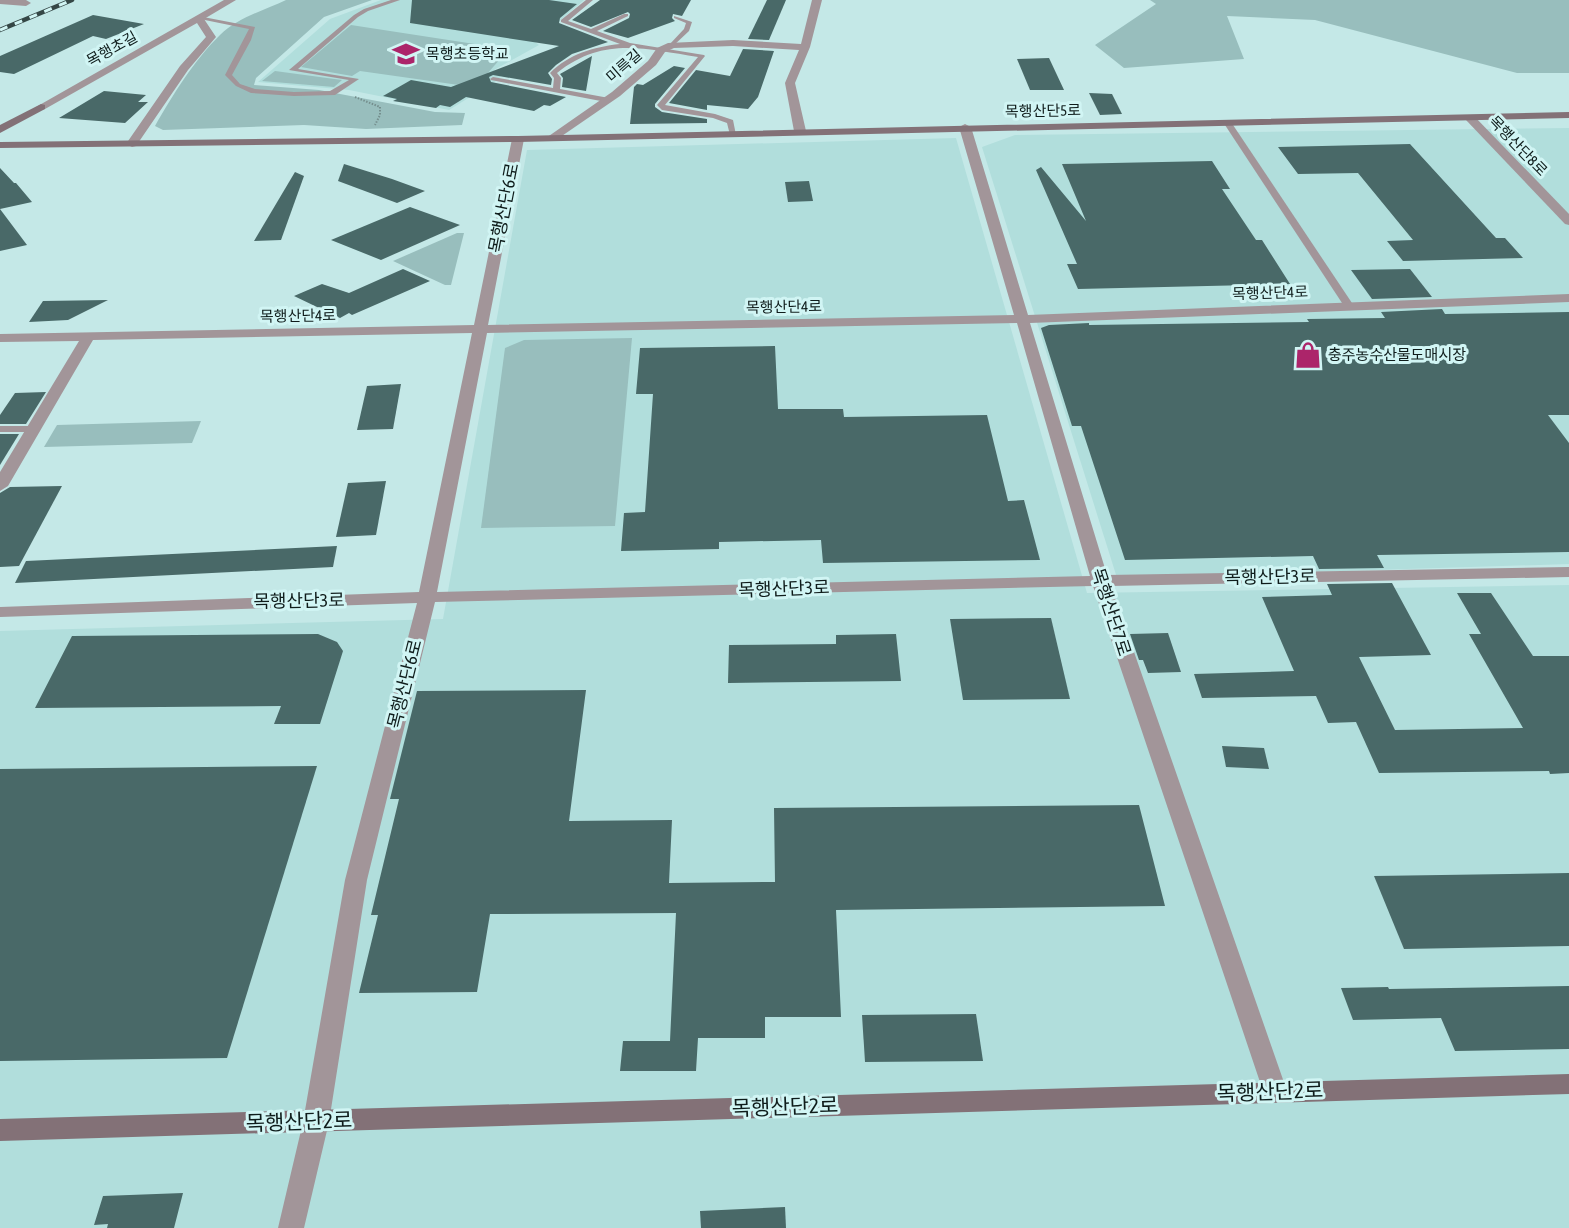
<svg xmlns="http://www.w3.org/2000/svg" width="1569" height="1228" font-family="'Asap Condensed','Noto Sans KR',sans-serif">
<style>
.built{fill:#b1dedc}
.green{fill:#98bebd}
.building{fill:#496968}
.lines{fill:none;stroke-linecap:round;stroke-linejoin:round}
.path{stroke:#748e8d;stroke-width:2;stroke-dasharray:1.5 1.5;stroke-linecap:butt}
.lane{fill:#a29599;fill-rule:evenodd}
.street{fill:#a29599;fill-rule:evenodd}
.secondary{fill:#837177;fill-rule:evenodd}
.rail-casing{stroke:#354746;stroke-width:4.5}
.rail{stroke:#d1f5f4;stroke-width:3;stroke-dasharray:8;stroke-linecap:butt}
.labels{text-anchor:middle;stroke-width:6;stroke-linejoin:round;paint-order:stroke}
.far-street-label{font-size:15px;fill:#0f1c1b;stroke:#d1f5f4}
.far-poi-label{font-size:15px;fill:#0f1c1b;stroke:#d1f5f4;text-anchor:start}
.street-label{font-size:18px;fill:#0f1c1b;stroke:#d1f5f4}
.near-street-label{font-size:21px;fill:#0f1c1b;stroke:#d1f5f4}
</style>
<rect width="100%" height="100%" fill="#c4e8e7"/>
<!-- built -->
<g class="built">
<polygon points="381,0 584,0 535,42 539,45 494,70 501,76 496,81 449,110 349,90 258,82 330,19"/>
<polygon points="1569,128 1569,564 1117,578 982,147 1015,135"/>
<polygon points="956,138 1087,593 1569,585 1569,1228 0,1228 0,631 443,619 527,150"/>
</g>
<!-- green -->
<g class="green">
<path d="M286 0H372L324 17 256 78 254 85 319 90 435 112 465 113 462 125 366 129 304 125 163 130 155 126C172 96 195 59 220 35 237 18 265 10 286 0Z"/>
<polygon points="1150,0 1569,0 1569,73 1517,73 1315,20 1227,16 1244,59 1124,68 1095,45 1156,4"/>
<polygon points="351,25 494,47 501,58 487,74 466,86 360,71 352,76 301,67"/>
<polygon points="275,71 342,80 334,87 262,81"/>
<polygon points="457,233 464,233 451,285 445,285 393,261"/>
<polygon points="632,338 615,526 481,528 505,348 524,340"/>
<polygon points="201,421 192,443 44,447 57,425"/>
</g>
<!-- building -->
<g class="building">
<polygon points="412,0 549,0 577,4 560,18 559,23 608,42 572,54 556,65 548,73 552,79 551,85 493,75 489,77 491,82 566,97 550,106 544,105 534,111 466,97 450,107 440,105 436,108 393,101 397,99 383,96 411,80 451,87 559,46 410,23"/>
<polygon points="600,0 691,0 682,16 673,14 672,18 675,21 628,38 603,31 629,18 630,14 628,12 591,27 572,20"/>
<polygon points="767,0 786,0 769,40 748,39"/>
<polygon points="93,15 144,24 106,39 93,36 14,74 0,72 0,56"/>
<polygon points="743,49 774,51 758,97 748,109 707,105 707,110 669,103 696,70 730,76"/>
<polygon points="592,56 586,91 562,87 563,78 560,74"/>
<polygon points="1049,58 1064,90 1030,90 1017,59"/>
<polygon points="674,66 685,68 655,104 655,107 662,112 707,119 707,123 630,124 634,87 637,84 643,85"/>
<polygon points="104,91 146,95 138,102 148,102 125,123 59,118"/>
<polygon points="1089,93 1112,94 1122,114 1100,115"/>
<polygon points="1410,144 1496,238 1505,238 1523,258 1403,261 1387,241 1413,240 1358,173 1298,174 1278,147"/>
<polygon points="1212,161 1230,189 1222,189 1256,240 1262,240 1290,284 1078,289 1067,264 1077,264 1036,170 1041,167 1086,221 1062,164"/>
<polygon points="344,164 392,179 425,191 397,203 338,181"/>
<polygon points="0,168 14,183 16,183 32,202 0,209"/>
<polygon points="295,172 304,176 281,240 254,241"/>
<polygon points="809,181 813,201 788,202 785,182"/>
<polygon points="410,207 460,225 381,260 331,240"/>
<polygon points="0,209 27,245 0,251"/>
<polygon points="403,269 430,281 352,315 349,313 340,318 294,296 322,284 349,293"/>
<polygon points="1410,269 1432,297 1372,299 1351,270"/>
<polygon points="108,300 68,320 29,322 43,301"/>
<polygon points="1442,309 1445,314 1569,312 1569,415 1548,415 1569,443 1569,552 1377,555 1384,568 1319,569 1313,556 1125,560 1081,426 1072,426 1041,328 1049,325 1089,323 1089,325 1309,322 1307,319 1385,318 1381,312"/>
<polygon points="775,346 778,409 843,409 844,417 987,415 1008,501 1024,500 1040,560 823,563 821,540 719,542 719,549 621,551 624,513 645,512 653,394 636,394 640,348"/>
<polygon points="401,384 393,429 357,430 367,386"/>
<polygon points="46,392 26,424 0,424 0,415 15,393"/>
<polygon points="0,434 19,434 0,465"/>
<polygon points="386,481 376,535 336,537 348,483"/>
<polygon points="62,486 19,566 0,567 0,493 10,487"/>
<polygon points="337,546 333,567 15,583 26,561"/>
<polygon points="1392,583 1431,655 1359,657 1395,730 1523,728 1469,634 1481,634 1457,593 1491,593 1533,656 1569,656 1569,773 1550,774 1549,771 1379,773 1356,722 1328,723 1316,696 1202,698 1194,674 1294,671 1262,597 1332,595 1327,584"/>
<polygon points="1051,618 1070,699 963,700 950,619"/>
<polygon points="1168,633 1181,672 1148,673 1143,660 1139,660 1130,634"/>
<polygon points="318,634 337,642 343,651 320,724 274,724 281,706 35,708 72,636"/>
<polygon points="896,634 901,681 728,683 729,645 836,644 836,635"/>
<polygon points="586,690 569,821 672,820 669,883 775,882 774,808 1139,805 1165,906 836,910 841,1017 765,1017 765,1038 698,1038 696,1071 620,1071 623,1041 670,1041 676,913 490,914 477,992 359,993 378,915 371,915 399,799 390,799 417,691"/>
<polygon points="1222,746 1264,748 1269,769 1226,767"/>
<polygon points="317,766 227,1058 0,1061 0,769"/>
<polygon points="1569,873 1569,946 1404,949 1374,876"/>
<polygon points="1569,986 1569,1049 1455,1051 1441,1018 1353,1020 1341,988 1388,987 1389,989"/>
<polygon points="976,1014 983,1061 865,1062 862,1015"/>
<polygon points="183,1193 174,1228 107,1228 108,1224 94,1225 103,1196"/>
<polygon points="785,1207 786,1228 701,1228 700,1211"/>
</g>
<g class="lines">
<!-- path -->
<polyline class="path" points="355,97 380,107 380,115 375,125"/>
<!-- lane -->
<g class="lane">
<polygon points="391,0 400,0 368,11 358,17 298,69 359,79 335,95 294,96 251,93 236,86 225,75 249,29 195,18 198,16 255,27 251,40 232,75 240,84 255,89 294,92 330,91 349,80 289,70 354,15 364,9"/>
<path d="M586 0H593L568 21 591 29 624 14H628V16L597 31 630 43 704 55 705 56 665 105 715 114 733 120 736 135H730L727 123 713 118 662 110 657 105 698 57C644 49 604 36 557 73L561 78 560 89 609 98 610 100 606 102 491 80 490 79 493 77 553 88 554 78 550 73C569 54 593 47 620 44L561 22V20Z"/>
<polygon points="674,16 692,22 689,31 672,47 669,45 684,29 686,23 674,18"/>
<polygon points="1224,120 1231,122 1354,306 1352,308 1349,309 1344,306 1223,122"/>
<polygon points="0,426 33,426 38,429 33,432 0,432"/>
</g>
<!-- street -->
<g class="street">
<polygon points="0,0 26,0 31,3 26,6 0,4"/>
<polygon points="224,0 236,0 204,19 216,37 188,70 136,146 132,147 126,144 180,66 206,37 197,23 45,109 41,110 36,107"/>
<polygon points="812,0 822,0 810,47 795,83 806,131 804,133 796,133 794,131 785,83 799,50 733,46 674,48 665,52 656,65 620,96 556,140 548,140 546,138 612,92 648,61 657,48 668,43 733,40 801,44"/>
<polygon points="1470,115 1474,116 1569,214 1569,225 1565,224 1466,120 1465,118"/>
<path d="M965 124 971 127 1028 315 1569 294V302L1030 323 1107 575 1569 567V577L1111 586 1287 1091 1284 1098 1275 1101 1266 1098 1263 1091 1093 586 435 602 367 880 329 1122 304 1228H278L303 1122 345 880 417 603 0 617V607L419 592 472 333 93 340 8 486 0 491V472L79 341 0 342V334L474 325 512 139 518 136 524 139 488 325 1014 315 959 127ZM1017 323 1090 576 437 592 487 333Z"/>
</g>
<!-- secondary -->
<g class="secondary">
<polygon points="41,104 45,105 45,109 0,133 0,125"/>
<polygon points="1569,112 1569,118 518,142 0,148 0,142 518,136"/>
<polygon points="1569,1074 1569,1094 0,1141 0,1119"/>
</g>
<defs>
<polyline id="rail" points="0,30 72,0"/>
</defs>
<!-- rail casing -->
<use href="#rail" class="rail-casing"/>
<!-- rail -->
<use href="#rail" class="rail"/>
</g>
<!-- icons -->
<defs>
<symbol id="school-bare" viewBox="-9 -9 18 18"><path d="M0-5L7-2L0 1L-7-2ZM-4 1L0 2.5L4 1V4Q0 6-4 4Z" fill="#ac256a" stroke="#d1f5f4" stroke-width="2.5" paint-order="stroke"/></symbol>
<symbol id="shop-bare" viewBox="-9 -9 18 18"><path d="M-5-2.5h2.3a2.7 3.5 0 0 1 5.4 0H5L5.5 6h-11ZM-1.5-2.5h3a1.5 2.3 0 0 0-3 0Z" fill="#ac256a" stroke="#d1f5f4" stroke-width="2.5" paint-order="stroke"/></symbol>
</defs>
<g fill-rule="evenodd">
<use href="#school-bare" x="387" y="35" width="38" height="38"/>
<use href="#shop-bare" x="1289" y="336" width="38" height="38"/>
</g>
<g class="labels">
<!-- far-street labels -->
<g class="far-street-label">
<text transform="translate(112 49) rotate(-29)" y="5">목행초길</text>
<text transform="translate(624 66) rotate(-41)" y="5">미륵길</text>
<text transform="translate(1043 111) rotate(-1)" y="5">목행산단5로</text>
<text transform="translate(1518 146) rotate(46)" y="5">목행산단8로</text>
<text transform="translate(1270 293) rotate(-2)" y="5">목행산단4로</text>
<text transform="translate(784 307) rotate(-1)" y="5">목행산단4로</text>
<text transform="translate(298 316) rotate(-1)" y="5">목행산단4로</text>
</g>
<!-- far-poi labels -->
<g class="far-poi-label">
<text x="426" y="59">목행초등학교</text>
<text x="1328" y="360">충주농수산물도매시장</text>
</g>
<!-- street labels -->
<g class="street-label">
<text transform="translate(504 208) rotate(-79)" y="6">목행산단6로</text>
<text transform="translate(1270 577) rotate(-1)" y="6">목행산단3로</text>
<text transform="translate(784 589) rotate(-2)" y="6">목행산단3로</text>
<text transform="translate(299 601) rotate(-1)" y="6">목행산단3로</text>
<text transform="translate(1111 612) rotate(72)" y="6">목행산단7로</text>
<text transform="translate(405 684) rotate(-76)" y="6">목행산단6로</text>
</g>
<!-- near-street labels -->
<g class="near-street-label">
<text transform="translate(1270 1092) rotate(-2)" y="7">목행산단2로</text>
<text transform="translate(785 1107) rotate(-2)" y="7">목행산단2로</text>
<text transform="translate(299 1122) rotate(-2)" y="7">목행산단2로</text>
</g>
</g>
</svg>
